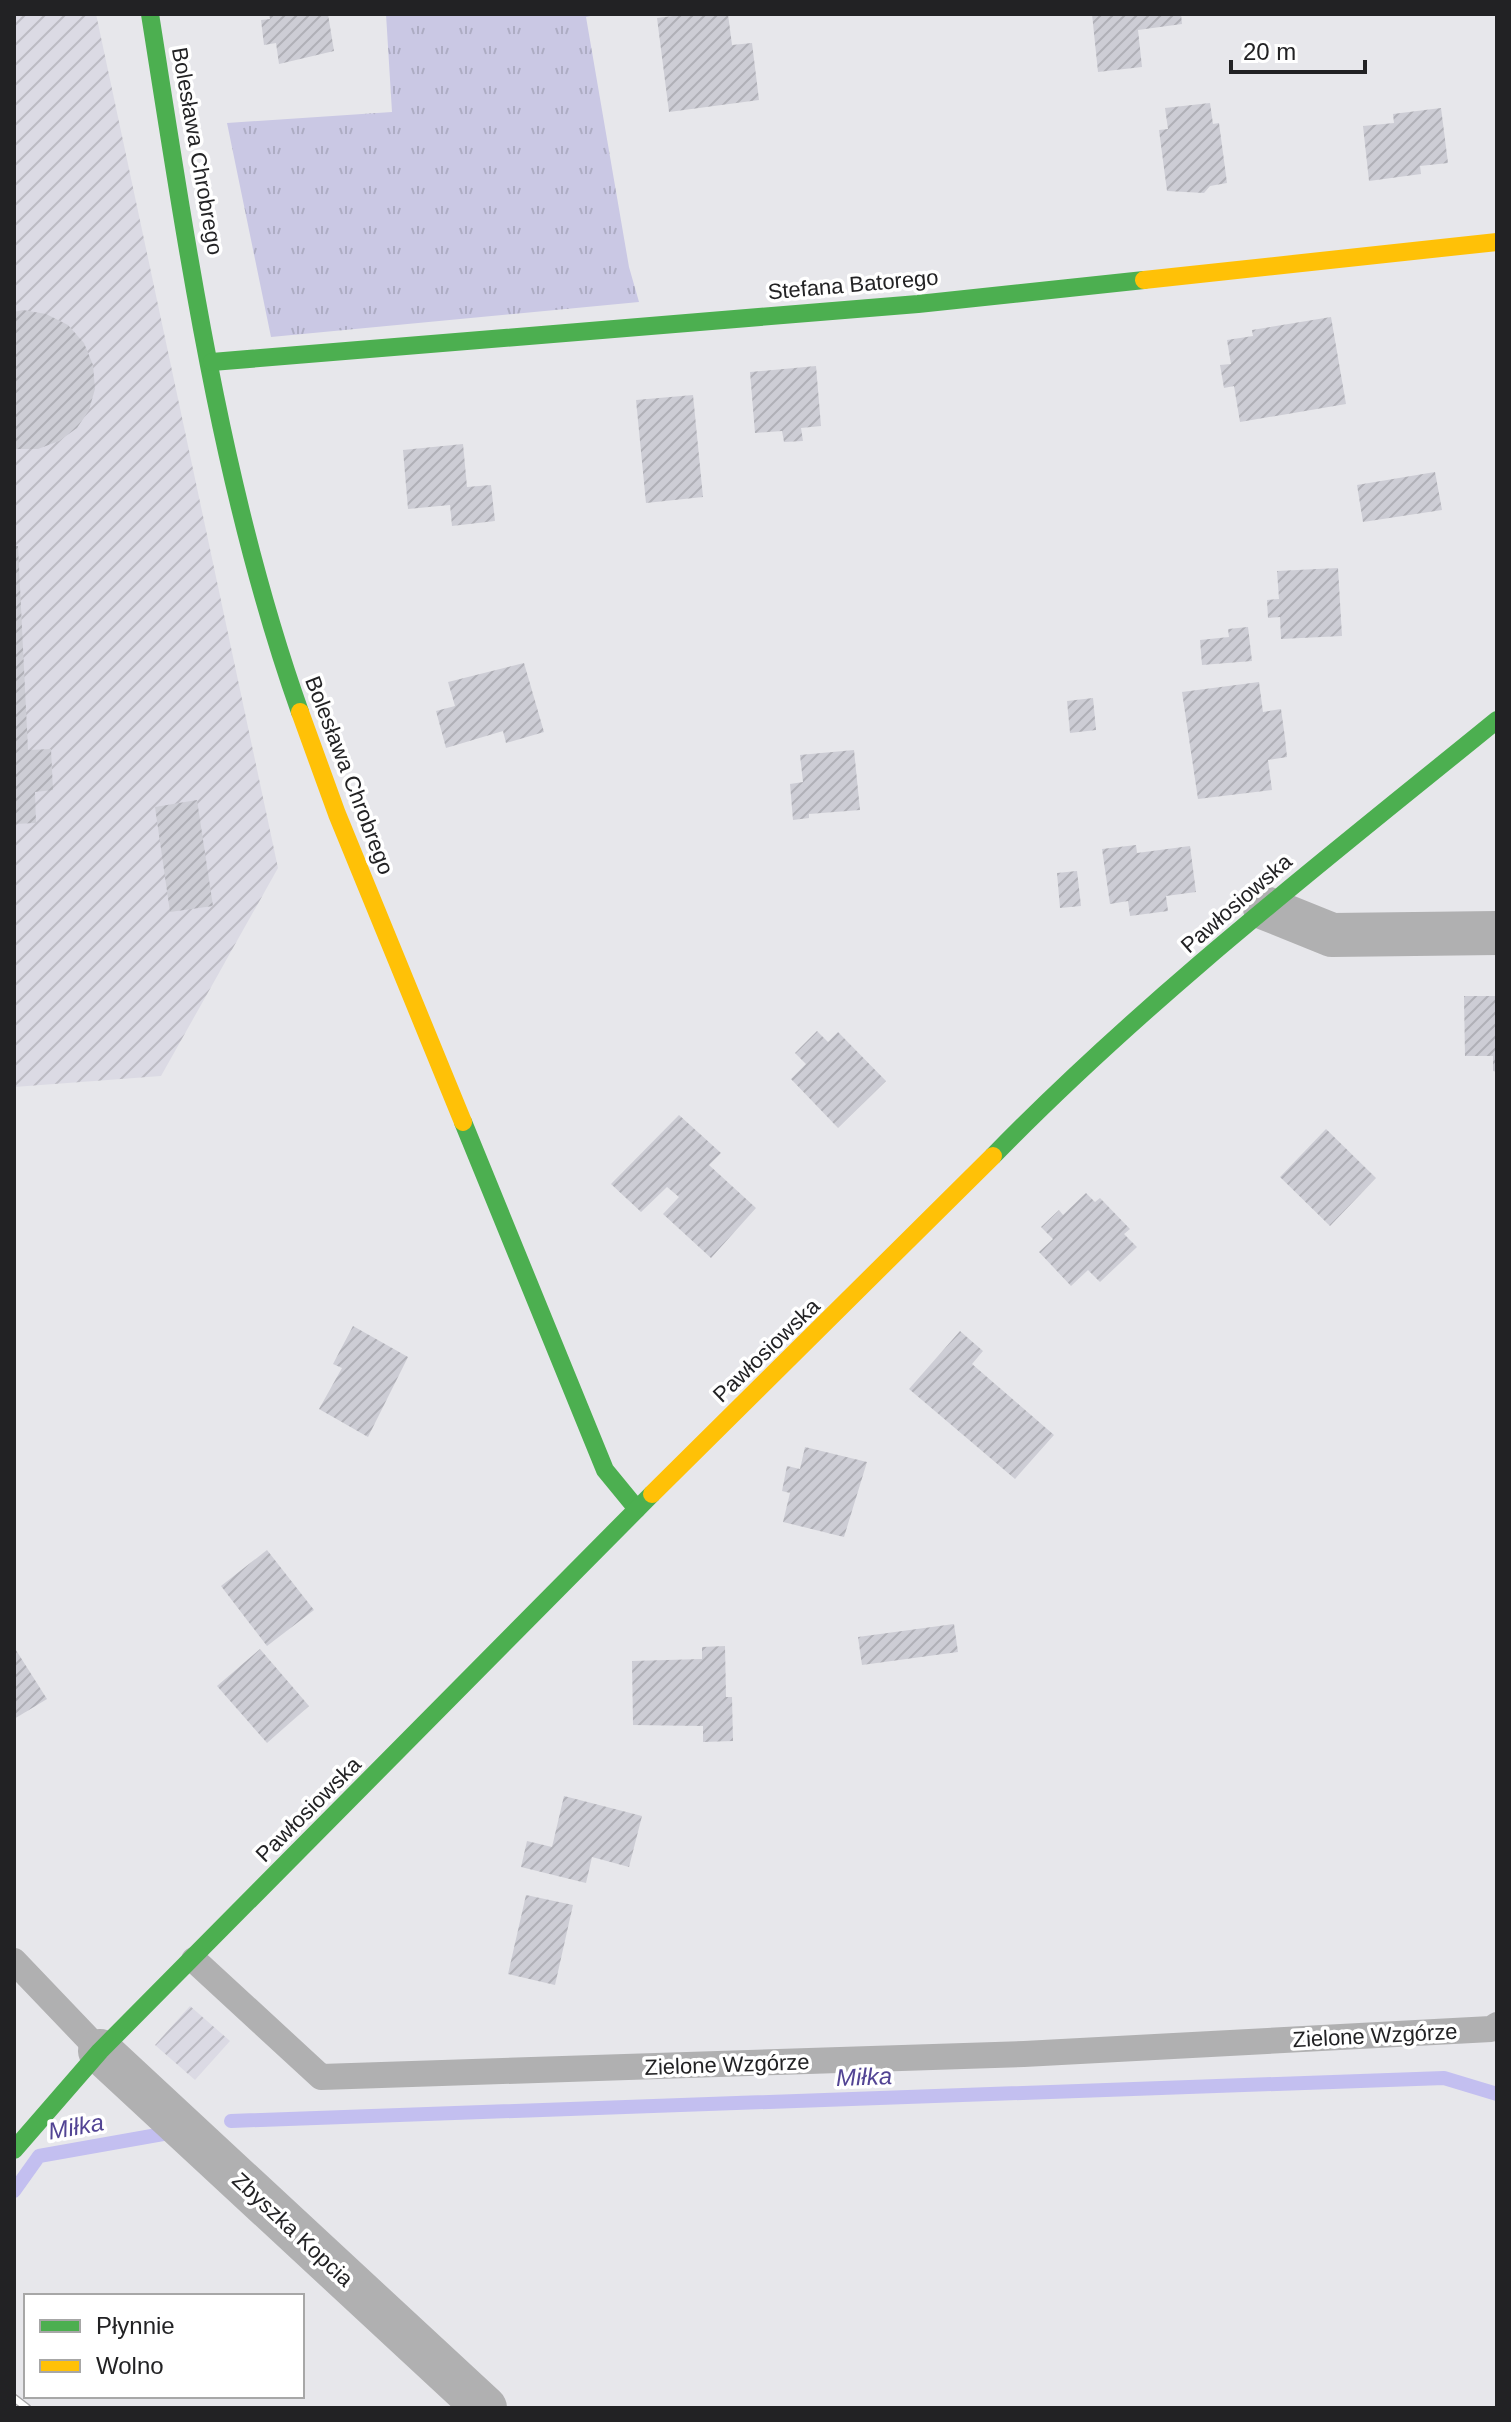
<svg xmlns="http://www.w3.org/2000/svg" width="1511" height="2422" font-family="Arial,sans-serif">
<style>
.industrial{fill:url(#industrial-furrows)}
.grass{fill:url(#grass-tufts)}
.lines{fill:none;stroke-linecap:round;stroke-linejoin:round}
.stream{stroke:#c3bff0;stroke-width:14}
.building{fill:url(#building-hatch)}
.lane{stroke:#b0b0b1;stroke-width:26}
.street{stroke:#b0b0b1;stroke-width:44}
.fast{stroke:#4caf50;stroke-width:18}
.slow{stroke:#ffc107;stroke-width:18}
.rail-casing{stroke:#a5a5a7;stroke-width:9}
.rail{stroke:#fff;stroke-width:6;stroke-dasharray:18;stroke-linecap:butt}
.labels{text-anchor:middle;stroke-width:7;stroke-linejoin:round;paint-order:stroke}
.street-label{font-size:22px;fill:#222224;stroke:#fff}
.water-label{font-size:24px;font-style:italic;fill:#524494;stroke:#fff}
</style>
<defs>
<pattern id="industrial-furrows" width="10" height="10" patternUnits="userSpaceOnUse" patternTransform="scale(2)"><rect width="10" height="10" fill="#dbdae4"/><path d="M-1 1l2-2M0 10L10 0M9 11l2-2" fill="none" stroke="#bcbbc3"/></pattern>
<pattern id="grass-tufts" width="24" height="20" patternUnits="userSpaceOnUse" patternTransform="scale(2)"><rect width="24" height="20" fill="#cac8e4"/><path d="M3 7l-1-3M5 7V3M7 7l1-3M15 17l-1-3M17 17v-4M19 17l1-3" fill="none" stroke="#adacc3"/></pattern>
<pattern id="building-hatch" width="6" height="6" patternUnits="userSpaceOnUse" patternTransform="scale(2)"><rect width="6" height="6" fill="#cdcdd5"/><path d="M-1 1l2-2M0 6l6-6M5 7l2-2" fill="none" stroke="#b0b0b7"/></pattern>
</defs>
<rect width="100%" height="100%" fill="#e7e7eb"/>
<!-- industrial -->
<g class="industrial">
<polygon points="14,14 96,14 278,868 161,1076 14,1087"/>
<polygon points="190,2006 230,2041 195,2080 155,2045"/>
</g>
<!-- grass -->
<polygon class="grass" points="386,14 600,14 586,17 629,267 639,302 271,337 227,123 392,112"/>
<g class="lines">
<!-- stream -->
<g class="stream">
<polyline points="231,2121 1444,2078 1497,2094"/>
<polyline points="14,2191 39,2156 163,2134"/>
</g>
</g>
<!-- building -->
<g class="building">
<polygon points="269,14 328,14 334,51 279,64 276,43 264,45 261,20 270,19"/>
<polygon points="689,14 728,14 732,45 752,43 759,100 669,112 657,18"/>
<polygon points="1092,14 1181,14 1182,24 1138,30 1142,67 1098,72"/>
<polygon points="1210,103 1213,124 1219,123 1227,183 1210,186 1204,193 1167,191 1159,130 1168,129 1165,108"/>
<polygon points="1441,108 1448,163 1420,166 1421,174 1369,181 1363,126 1394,123 1393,114"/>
<polygon points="23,310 46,314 68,325 84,343 93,365 95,389 89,410 77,428 59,441 38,449 14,449 14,312"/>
<polygon points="1331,317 1346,404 1240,422 1234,386 1224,388 1220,365 1231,364 1227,340 1253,336 1252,330"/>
<polygon points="816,366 821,426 801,428 803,441 784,442 782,431 755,433 750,372"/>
<polygon points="693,395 703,497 646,503 636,400"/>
<polygon points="463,444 467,487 491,485 495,521 452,526 450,505 408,509 403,450"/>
<polygon points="1435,472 1442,510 1363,522 1357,485"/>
<polygon points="14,546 18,546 28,750 51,749 53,790 35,792 36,823 14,824"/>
<polygon points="1338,568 1342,636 1281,639 1280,617 1268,618 1267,600 1279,599 1277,571"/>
<polygon points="1248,627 1252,661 1202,665 1200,640 1229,637 1228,629"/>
<polygon points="524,663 544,732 506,743 503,731 446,748 436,711 455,706 448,682"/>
<polygon points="1259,682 1263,712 1281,709 1285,738 1287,757 1268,760 1272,790 1198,799 1182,692"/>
<polygon points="1093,698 1096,730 1070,733 1067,701"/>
<polygon points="854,750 860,810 809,814 809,818 793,820 790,784 803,782 800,755"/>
<polygon points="197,800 213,906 170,912 155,807"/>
<polygon points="1136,845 1137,853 1190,846 1196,892 1166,896 1168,911 1130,916 1128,901 1110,904 1102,849"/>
<polygon points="1077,871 1081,906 1060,908 1057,873"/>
<polygon points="1464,996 1497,996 1497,1072 1493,1071 1493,1056 1465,1056"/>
<polygon points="817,1031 828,1042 838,1032 886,1081 838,1128 791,1079 806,1064 795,1053"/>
<polygon points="679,1115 721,1153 709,1165 756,1208 711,1258 663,1214 679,1197 667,1187 641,1212 611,1184"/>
<polygon points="1326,1129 1376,1178 1330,1226 1280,1177"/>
<polygon points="1086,1193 1095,1202 1100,1198 1130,1229 1124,1234 1137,1247 1100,1282 1088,1270 1071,1286 1039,1252 1053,1239 1041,1227 1059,1210 1063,1215"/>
<polygon points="353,1326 408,1357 368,1437 319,1409 342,1368 333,1364"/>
<polygon points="960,1331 983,1351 972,1364 1054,1435 1015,1479 909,1389"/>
<polygon points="805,1447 867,1462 844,1537 783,1522 790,1493 782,1491 787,1466 800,1469"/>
<polygon points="267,1550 314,1610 267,1646 221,1586"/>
<polygon points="954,1624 958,1652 862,1665 858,1637"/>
<polygon points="725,1646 726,1697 732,1697 733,1741 703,1742 703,1726 633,1725 632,1661 702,1659 702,1647"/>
<polygon points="14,1647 47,1699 14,1719"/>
<polygon points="260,1649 309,1706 267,1743 217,1686"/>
<polygon points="564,1796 642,1816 629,1867 592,1857 586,1883 521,1867 527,1841 552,1847"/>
<polygon points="526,1895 573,1905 555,1985 508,1974"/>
</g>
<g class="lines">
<!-- lane -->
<g class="lane">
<polyline points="194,1960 321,2077 1024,2054 1491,2029 1497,2025"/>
<polyline points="14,1961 100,2051"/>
</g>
<!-- street -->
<g class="street">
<polyline points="1265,908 1332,935 1497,933"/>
<polyline points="100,2051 485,2408"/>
</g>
<!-- fast -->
<g class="fast">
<path d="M150 14C187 247 221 489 300 712"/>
<polyline points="212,362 918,304 1144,280"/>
<polyline points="463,1122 605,1470 637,1509"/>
<path d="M993 1156C1148 997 1325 860 1497 720"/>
<polyline points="14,2150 100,2051 652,1494"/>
</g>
<!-- slow -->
<g class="slow">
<polyline points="1144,280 1497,242"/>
<polyline points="300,712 337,814 463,1122"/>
<polyline points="652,1494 993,1156"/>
</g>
<defs>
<polyline id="rail" points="14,2398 27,2408"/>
</defs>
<!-- rail casing -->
<use href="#rail" class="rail-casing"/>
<!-- rail -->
<use href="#rail" class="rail"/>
</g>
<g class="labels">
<!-- street labels -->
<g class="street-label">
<text transform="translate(198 151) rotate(80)" y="8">Bolesława Chrobrego</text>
<text transform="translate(853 284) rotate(-5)" y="8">Stefana Batorego</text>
<text transform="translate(350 775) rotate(69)" y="8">Bolesława Chrobrego</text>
<text transform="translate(1236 903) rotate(-41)" y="8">Pawłosiowska</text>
<text transform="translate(766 1350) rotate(-44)" y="8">Pawłosiowska</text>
<text transform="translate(308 1809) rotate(-45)" y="8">Pawłosiowska</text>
<text transform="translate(1375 2035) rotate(-3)" y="8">Zielone Wzgórze</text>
<text transform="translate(727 2064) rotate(-2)" y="8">Zielone Wzgórze</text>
<text transform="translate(293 2229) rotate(43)" y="8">Zbyszka Kopcia</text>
</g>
<!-- water labels -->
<g class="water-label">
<text transform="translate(864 2077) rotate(-2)" y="8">Miłka</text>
<text transform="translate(76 2127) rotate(-10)" y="8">Miłka</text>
</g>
</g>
<!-- border -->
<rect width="1511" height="2422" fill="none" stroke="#222224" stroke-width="32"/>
<!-- legend -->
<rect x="24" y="2294" width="280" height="104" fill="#ffffff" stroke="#a7a7a7" stroke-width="2"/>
<rect x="40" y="2320" width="40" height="12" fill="#4caf50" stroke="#a7a7a7" stroke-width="2"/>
<text x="96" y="2334" font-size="24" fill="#222224">Płynnie</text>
<rect x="40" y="2360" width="40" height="12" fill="#ffc107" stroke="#a7a7a7" stroke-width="2"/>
<text x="96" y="2374" font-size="24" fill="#222224">Wolno</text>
<!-- scale -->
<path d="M1231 60v12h134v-12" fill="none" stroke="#222224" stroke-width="4"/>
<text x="1243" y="60" font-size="24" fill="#222224" stroke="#ffffff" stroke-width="6" paint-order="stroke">20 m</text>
</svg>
